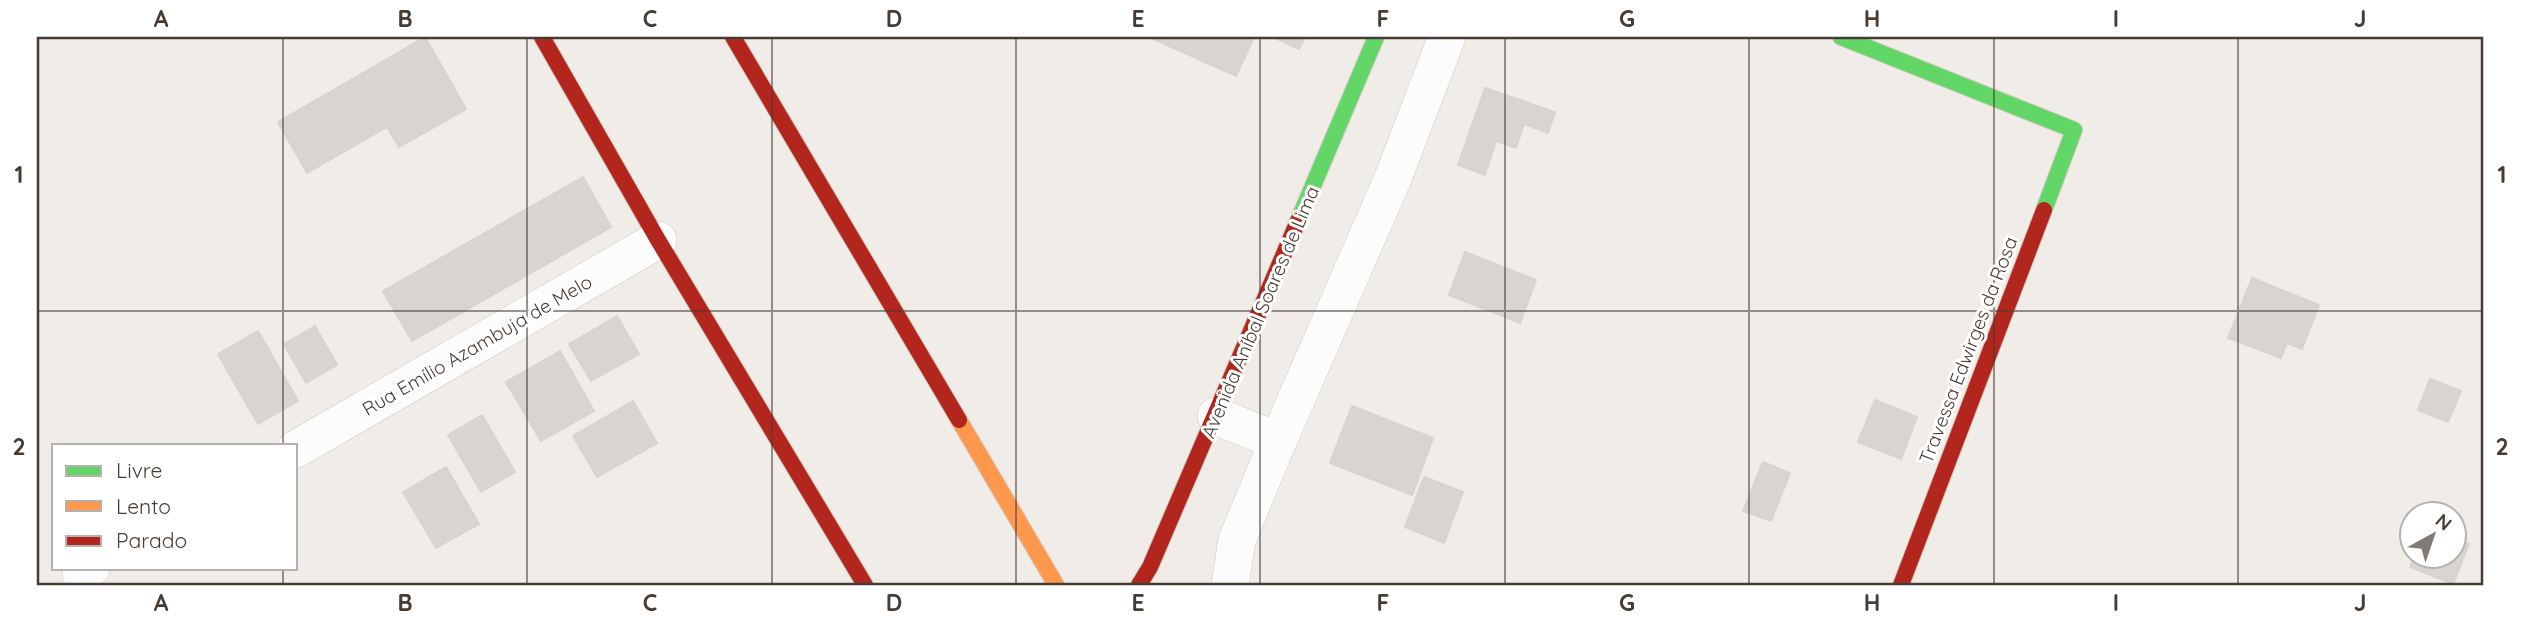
<svg xmlns="http://www.w3.org/2000/svg" width="2521" height="622" font-family="Quicksand,sans-serif">
<style>
.building{fill:#d8d4cf;stroke:#d9d3ce;stroke-width:2}
.lines{fill:none;stroke-linecap:round;stroke-linejoin:round}
.street-casing{stroke:#cdc9c4;stroke-width:38}
.fast-casing{stroke:#d1cac0;stroke-width:18}
.slow-casing{stroke:#d1cac0;stroke-width:18}
.jam-casing{stroke:#d1cac0;stroke-width:18}
.street{stroke:#fdfcfc;stroke-width:37}
.fast{stroke:#63d668;stroke-width:16}
.slow{stroke:#ff974d;stroke-width:16}
.jam{stroke:#b3261e;stroke-width:16}
.grid{fill:none;stroke:#473c34;stroke-width:2;stroke-opacity:0.55}
.labels{text-anchor:middle;stroke-width:6;stroke-linejoin:round;paint-order:stroke}
.street-label{font-size:19px;fill:#473c34;stroke:#fff}
.neatline{fill:none;stroke:#473c34;stroke-width:2.5}
.grid-label{font-size:23px;text-anchor:middle;font-weight:bold;fill:#473c34}
</style>
<rect width="100%" height="100%" fill="#f0ede8"/>
<!-- building -->
<g class="building">
<polygon points="425,37 466,109 399,147 387,127 307,173 278,122"/>
<polygon points="1149,37 1254,37 1236,76"/>
<polygon points="1273,37 1305,37 1299,49"/>
<polygon points="1485,88 1555,112 1548,133 1524,124 1516,148 1496,141 1485,175 1458,165"/>
<polygon points="583,177 611,227 412,341 383,291"/>
<polygon points="1465,252 1536,280 1520,323 1449,295"/>
<polygon points="2252,278 2319,305 2302,349 2287,343 2281,358 2228,338"/>
<polygon points="617,316 639,354 591,381 569,344"/>
<polygon points="315,326 337,365 306,383 284,344"/>
<polygon points="258,331 298,401 258,424 218,354"/>
<polygon points="560,351 594,411 541,441 506,382"/>
<polygon points="2430,379 2461,391 2448,422 2418,410"/>
<polygon points="1875,400 1917,417 1901,459 1858,442"/>
<polygon points="633,401 657,443 597,477 573,436"/>
<polygon points="1352,406 1433,438 1412,495 1330,463"/>
<polygon points="482,415 515,472 481,492 448,435"/>
<polygon points="1763,462 1790,473 1771,521 1743,511"/>
<polygon points="446,467 479,524 436,548 403,492"/>
<polygon points="1424,477 1463,492 1444,543 1405,527"/>
<polygon points="2454,538 2469,544 2453,584 2410,567 2415,556 2454,556"/>
</g>
<g class="lines">
<defs>
<g id="street">
<polyline points="1216,416 1278,441 1237,540 1230,585"/>
<polyline points="1278,441 1393,178 1447,37"/>
<polyline points="296,449 658,240"/>
<polyline points="81,574 91,568"/>
</g>
<g id="fast">
<polyline points="1841,37 2074,130 2044,210"/>
<polyline points="1298,221 1376,37"/>
</g>
<polyline id="slow" points="959,420 1056,585"/>
<g id="jam">
<polyline points="542,37 658,240 865,585"/>
<polyline points="733,37 959,420"/>
<polyline points="1139,585 1150,567 1298,221"/>
<polyline points="1901,585 2044,210"/>
</g>
</defs>
<!-- street casing -->
<use href="#street" class="street-casing"/>
<!-- fast casing -->
<use href="#fast" class="fast-casing"/>
<!-- slow casing -->
<use href="#slow" class="slow-casing"/>
<!-- jam casing -->
<use href="#jam" class="jam-casing"/>
<!-- street -->
<use href="#street" class="street"/>
<!-- fast -->
<use href="#fast" class="fast"/>
<!-- slow -->
<use href="#slow" class="slow"/>
<!-- jam -->
<use href="#jam" class="jam"/>
</g>
<!-- grid -->
<path class="grid" d="M283 37V445M527 37V585M772 37V585M1016 37V585M1260 37V585M1505 37V585M1749 37V585M1994 37V585M2238 37V585M37 311H2484M283 568V585"/>
<g class="labels">
<!-- street labels -->
<g class="street-label">
<text transform="translate(1260 312) rotate(-67)" y="7">Avenida Aníbal Soares de Lima</text>
<text transform="translate(477 345) rotate(-30)" y="7">Rua Emílio Azambuja de Melo</text>
<text transform="translate(1968 350) rotate(-69)" y="7">Travessa Edwirges da Rosa</text>
</g>
</g>
<!-- border -->
<rect width="2521" height="622" fill="none" stroke="#ffffff" stroke-width="77"/>
<!-- legend -->
<rect x="52" y="444" width="245" height="126" fill="#ffffff" stroke="#b5b1ae" stroke-width="2"/>
<rect x="66" y="466" width="35" height="10" fill="#63d668" stroke="#b5b1ae" stroke-width="2"/>
<text x="116" y="478" font-size="21" fill="#473c34">Livre</text>
<rect x="66" y="501" width="35" height="10" fill="#ff974d" stroke="#b5b1ae" stroke-width="2"/>
<text x="116" y="514" font-size="21" fill="#473c34">Lento</text>
<rect x="66" y="536" width="35" height="10" fill="#b3261e" stroke="#b5b1ae" stroke-width="2"/>
<text x="116" y="548" font-size="21" fill="#473c34">Parado</text>
<!-- north arrow -->
<g transform="translate(2433 535) rotate(40)"><circle r="33" fill="#ffffff" stroke="#b5b1ae" stroke-width="2"/>
<path d="M0-5L12 26L0 18L-12 26Z" fill="#827a73"/>
<text y="-10" font-size="19" font-weight="bold" text-anchor="middle" fill="#473c34">N</text>
</g>
<rect x="38" y="38" width="2444" height="546" class="neatline"/>
<g class="grid-label">
<text x="161" y="27">A</text>
<text x="405" y="27">B</text>
<text x="650" y="27">C</text>
<text x="894" y="27">D</text>
<text x="1138" y="27">E</text>
<text x="1383" y="27">F</text>
<text x="1627" y="27">G</text>
<text x="1872" y="27">H</text>
<text x="2116" y="27">I</text>
<text x="2360" y="27">J</text>
<text x="19" y="183">1</text>
<text x="2502" y="183">1</text>
<text x="19" y="455">2</text>
<text x="2502" y="455">2</text>
<text x="161" y="611">A</text>
<text x="405" y="611">B</text>
<text x="650" y="611">C</text>
<text x="894" y="611">D</text>
<text x="1138" y="611">E</text>
<text x="1383" y="611">F</text>
<text x="1627" y="611">G</text>
<text x="1872" y="611">H</text>
<text x="2116" y="611">I</text>
<text x="2360" y="611">J</text>
</g>
</svg>
